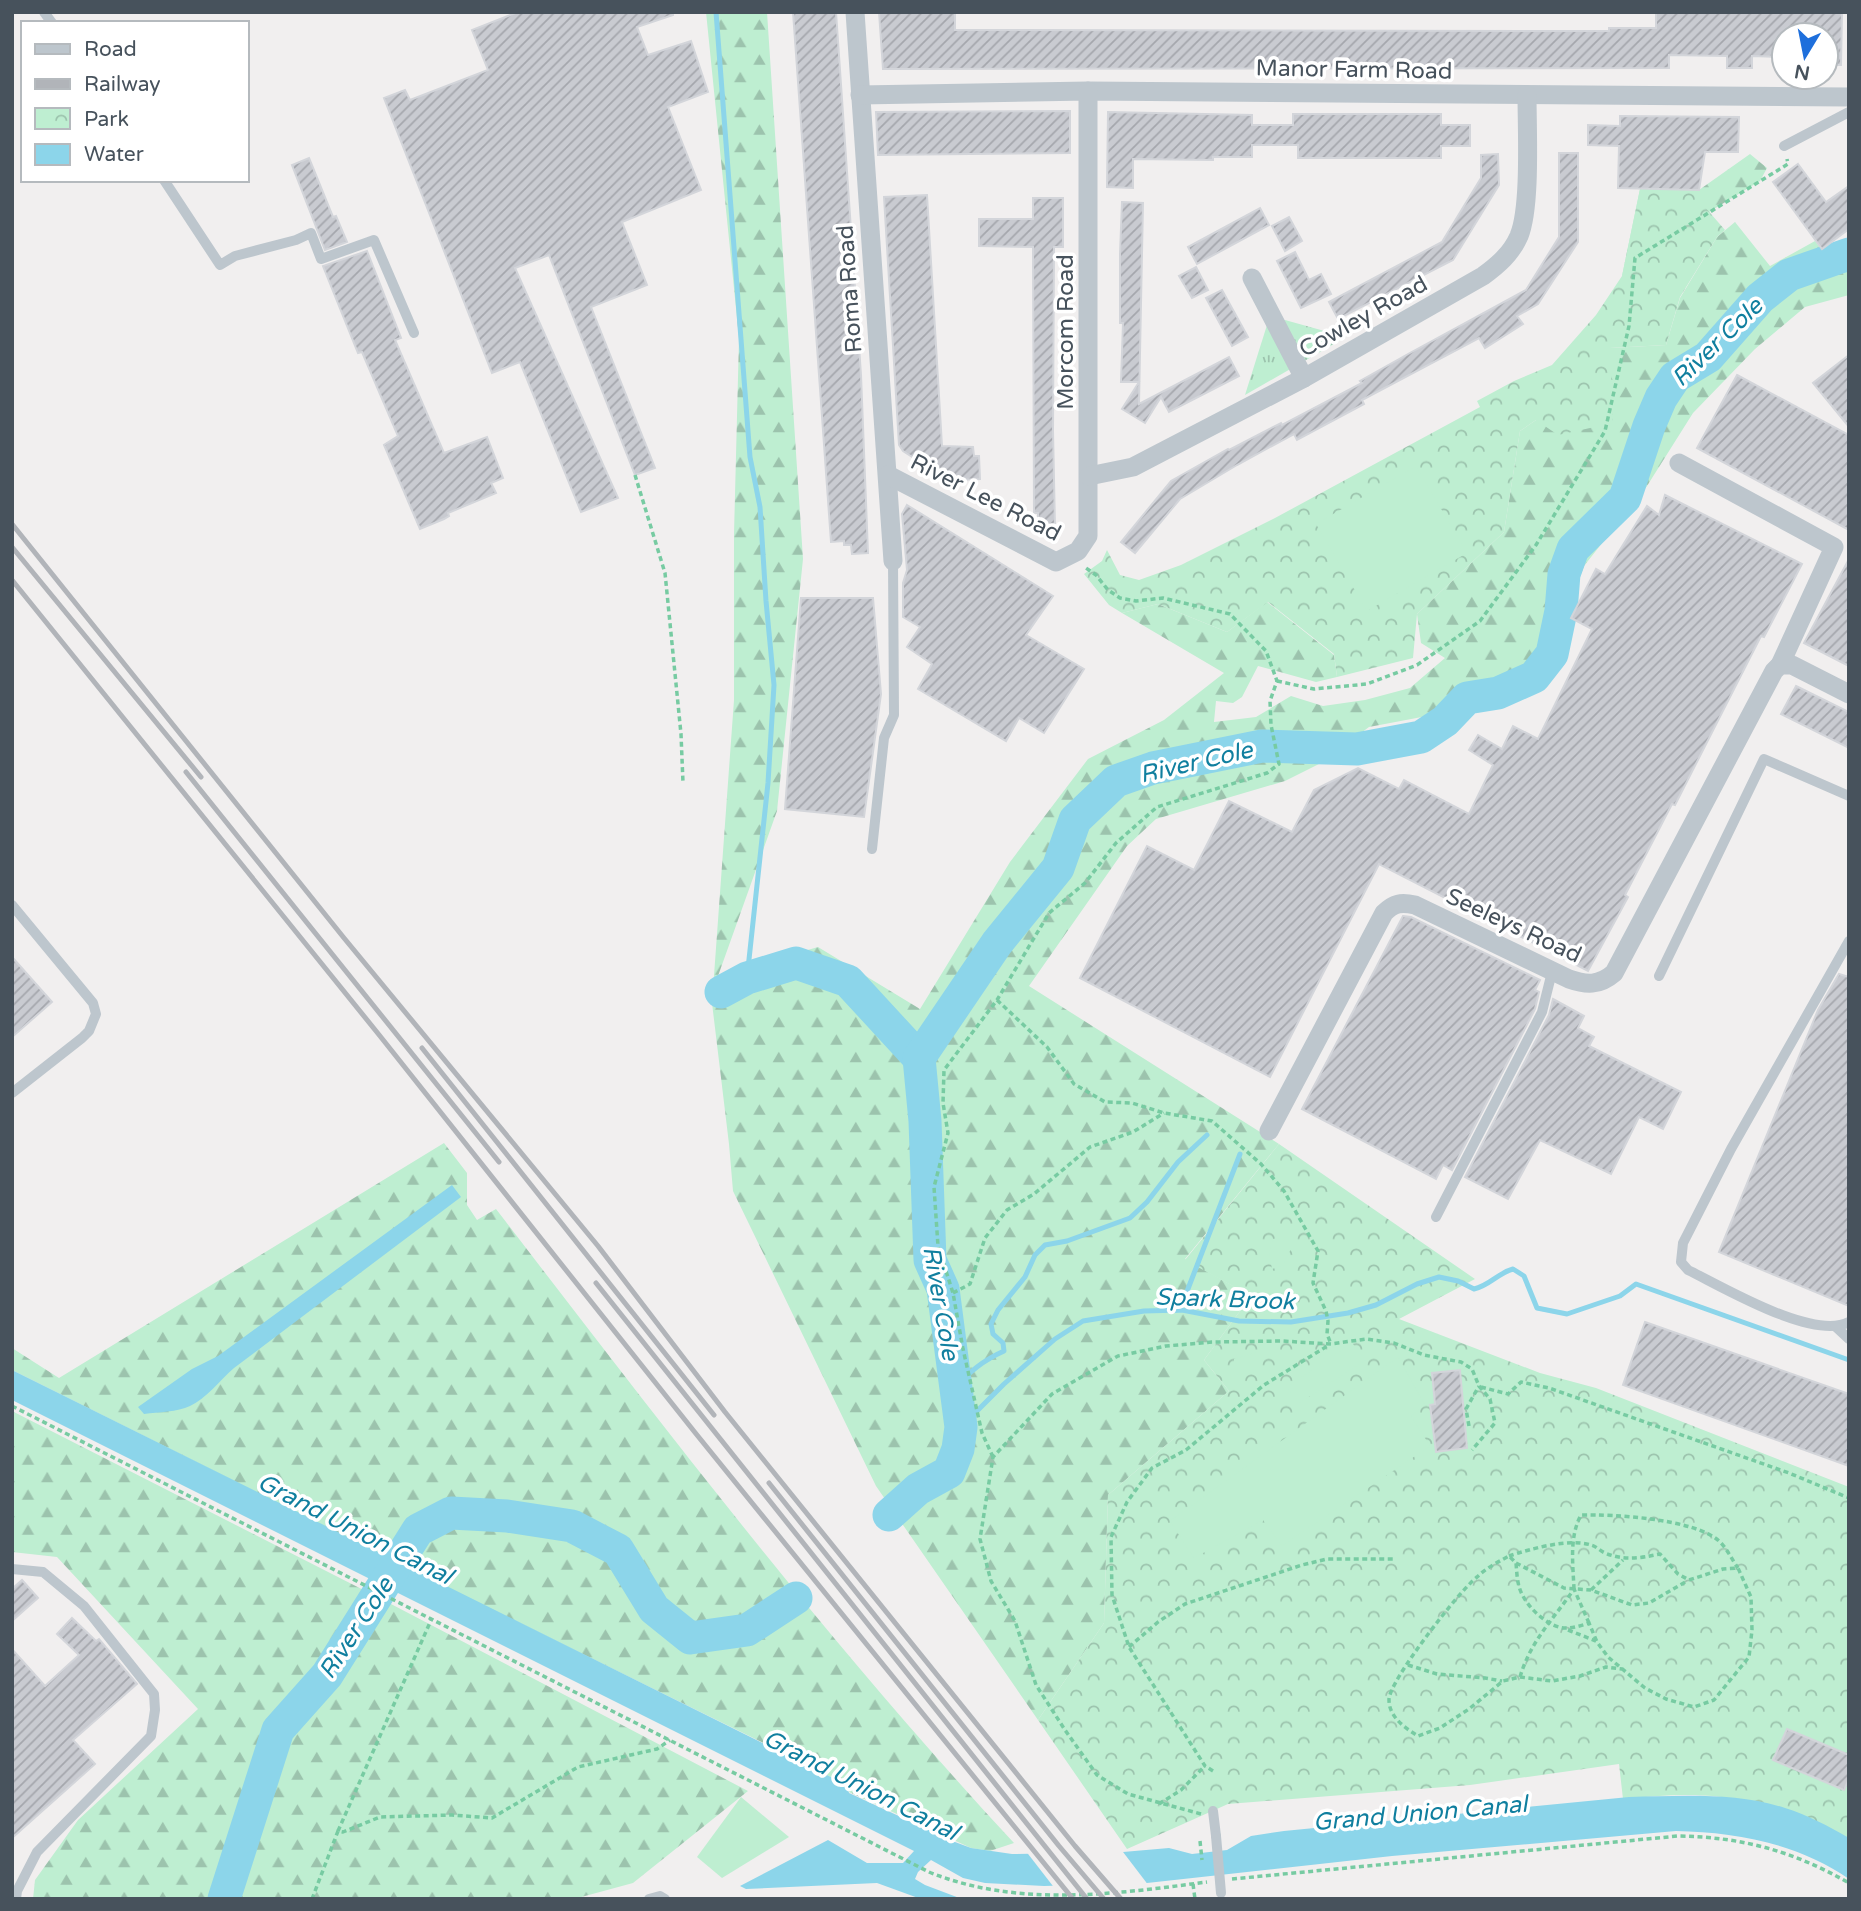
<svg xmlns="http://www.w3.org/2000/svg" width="1861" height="1911" font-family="'Varela Round',sans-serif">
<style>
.grass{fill:url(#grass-tufts)}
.forest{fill:url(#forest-firs)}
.park{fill:url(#park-crowns)}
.garden{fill:#beeed1}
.water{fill:#8cd5ea}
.pier{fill:#f1efef}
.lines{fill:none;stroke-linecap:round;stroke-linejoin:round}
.stream{stroke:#8cd5ea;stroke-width:5}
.river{stroke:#8cd5ea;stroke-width:33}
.building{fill:url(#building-hatch);stroke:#d3d5da;stroke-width:2}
.path{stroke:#77cba2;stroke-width:3.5;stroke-dasharray:5 3.5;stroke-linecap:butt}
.lane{stroke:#bdc6cd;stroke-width:10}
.street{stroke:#bdc6cd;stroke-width:19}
.rail{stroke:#b1b4b9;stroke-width:5}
.path-bridge{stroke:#77cba2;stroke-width:3.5;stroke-dasharray:5 3.5;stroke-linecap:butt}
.lane-bridge{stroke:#bdc6cd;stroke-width:10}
.labels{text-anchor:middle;stroke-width:7;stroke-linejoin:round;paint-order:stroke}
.street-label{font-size:23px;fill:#47525c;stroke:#fff}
.water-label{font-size:24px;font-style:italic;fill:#107f9f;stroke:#fff}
</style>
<defs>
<pattern id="grass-tufts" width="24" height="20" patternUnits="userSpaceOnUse" patternTransform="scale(1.75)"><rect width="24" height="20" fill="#beeed1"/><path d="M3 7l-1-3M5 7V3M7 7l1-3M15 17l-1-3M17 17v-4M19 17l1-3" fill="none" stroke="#9cc3ad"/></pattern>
<pattern id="forest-firs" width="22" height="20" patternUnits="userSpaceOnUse" patternTransform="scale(1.75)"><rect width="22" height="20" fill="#beeed1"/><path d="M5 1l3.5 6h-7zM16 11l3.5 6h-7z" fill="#9cc3ad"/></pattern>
<pattern id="park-crowns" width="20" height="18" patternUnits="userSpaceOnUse" patternTransform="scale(1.75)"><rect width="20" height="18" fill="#beeed1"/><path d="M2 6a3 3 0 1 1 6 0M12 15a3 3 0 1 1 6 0" fill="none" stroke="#9cc3ad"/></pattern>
<pattern id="building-hatch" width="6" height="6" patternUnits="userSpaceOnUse" patternTransform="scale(1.75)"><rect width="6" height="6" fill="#c9cbd1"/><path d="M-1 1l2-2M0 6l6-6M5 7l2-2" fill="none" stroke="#a5a7ad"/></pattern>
</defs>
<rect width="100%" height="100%" fill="#f1efef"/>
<!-- grass -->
<polygon class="grass" points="1285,320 1346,337 1245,395 1267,325"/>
<!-- forest -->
<g class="forest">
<polygon points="706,12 767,12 803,559 777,811 718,976 818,947 920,1009 1010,862 1088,759 1164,720 1224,673 1122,613 1158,604 1227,632 1267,602 1334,655 1337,677 1316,682 1258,666 1242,697 1233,703 1216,701 1214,722 1256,717 1291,696 1323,706 1365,700 1410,688 1445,658 1421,643 1417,614 1504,532 1520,431 1536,420 1610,348 1666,345 1680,298 1717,237 1735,222 1770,266 1815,241 1826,255 1829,263 1849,260 1849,295 1805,307 1755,349 1693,413 1647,486 1584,566 1571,601 1563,639 1518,689 1464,709 1369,727 1319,764 1285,781 1156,819 1127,846 1029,986 1279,1144 1185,1259 1251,1296 1204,1360 1229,1391 1108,1495 1104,1623 1038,1720 876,1486 733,1191 729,1144 712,1003 734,700 734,534 739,338"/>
<polygon points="1750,154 1767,168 1760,181 1686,226 1622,276 1640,189 1699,190"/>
<path d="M444 1143 467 1173V1205L477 1220 496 1209C662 1425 828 1643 1014 1843L990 1851 971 1848 849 1792 846 1785 798 1760 426 1577 12 1370V1348L59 1378Z"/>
<polygon points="12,1411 391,1604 748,1791 633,1883 574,1899 33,1899 35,1880 78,1820 198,1709 57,1557 12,1552"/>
</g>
<!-- park -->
<g class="park">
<polygon points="1640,189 1690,190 1725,230 1717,237 1680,297 1666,345 1610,348 1613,423 1558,435 1536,420 1520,431 1504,532 1417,614 1413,658 1337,677 1334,654 1268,602 1227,632 1158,604 1122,613 1109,605 1084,574 1102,561 1107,550 1120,575 1139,580 1181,565 1275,518 1480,407 1477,401 1514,381 1552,365 1596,315 1622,276"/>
<path d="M1279 1144 1475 1279 1399 1319 1540 1373 1596 1388 1849 1487V1843C1808 1824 1766 1803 1721 1797 1688 1793 1655 1796 1623 1799L1619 1764 1470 1785 1228 1804 1127 1849 1038 1720 1104 1623 1108 1495 1229 1391 1204 1360 1251 1296 1185 1260Z"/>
</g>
<!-- garden -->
<g class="garden">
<polygon points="1416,466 1467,553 1367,611 1316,524"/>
<polygon points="1285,1237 1291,1249 1282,1266 1272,1269 1269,1253 1273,1239"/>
<polygon points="1352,1343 1367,1359 1298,1404 1287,1387"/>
<polygon points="1258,1352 1258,1372 1234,1375 1234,1359"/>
<polygon points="1398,1357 1425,1405 1411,1416 1430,1446 1282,1546 1263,1520 1194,1558 1170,1521"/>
<polygon points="741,1797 789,1837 722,1878 697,1857"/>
</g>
<!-- water -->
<g class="water">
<path d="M452 1185 461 1197 234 1368C220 1380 206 1399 190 1406 177 1412 159 1412 144 1414L138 1407 192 1369 218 1356Z"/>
<path d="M12 1370 847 1785 849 1793 955 1842 971 1848 1012 1854 1123 1852 1169 1848 1192 1854 1227 1850 1251 1836 1284 1831 1629 1797C1680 1796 1736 1792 1785 1808 1808 1815 1828 1826 1849 1838V1879C1799 1844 1736 1832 1676 1831L1392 1856 1147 1883 1044 1886 985 1883 963 1878 931 1860 918 1872 915 1879 925 1885 962 1899H921L877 1883 746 1889 740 1886 828 1840 867 1863H903L914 1851 12 1400Z"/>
</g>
<!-- pier -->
<polygon class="pier" points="1120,1848 1149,1886 1056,1890 1025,1850"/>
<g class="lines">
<!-- stream -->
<g class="stream">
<polyline points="716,12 750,457 760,507 766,601 774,685 768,783 747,978"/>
<polyline points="1176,1310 1186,1294 1240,1154"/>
<path d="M956 1388C969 1371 984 1360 1004 1351L1003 1343 993 1334 991 1324 998 1310 1025 1277 1035 1255 1045 1245 1067 1241 1130 1218 1147 1202 1178 1162 1207 1135"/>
<path d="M961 1427 1004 1384 1055 1339 1083 1321 1144 1311 1182 1310 1239 1321 1291 1322 1348 1313 1376 1305 1417 1284 1439 1277 1458 1281 1474 1289C1489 1286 1498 1273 1513 1269L1524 1276 1537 1308 1567 1314 1620 1296 1636 1284 1849 1360"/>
</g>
<!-- river -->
<g class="river">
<polyline points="721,992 747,978 796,963 848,981 919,1058"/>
<polyline points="889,1515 918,1489 949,1472 958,1449 961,1427 943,1289 930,1260 925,1121 919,1058 997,943 1058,868 1075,820 1116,781 1153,768 1262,746 1357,749 1421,737 1445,721 1467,698 1498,693 1534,677 1552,654 1561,611 1564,574 1573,549 1625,498 1649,426 1661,398 1675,377 1708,357 1760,298 1789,275 1849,254"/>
<polyline points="224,1899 278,1730 327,1675 418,1530 451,1513 507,1516 572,1526 618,1550 654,1609 690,1638 747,1630 796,1598"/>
</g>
</g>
<!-- building -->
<g class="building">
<polygon points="518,12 673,12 673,15 637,27 648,55 691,41 708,92 668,107 701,190 622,222 647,285 591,307 655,468 635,475 549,255 515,268 618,498 581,512 520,362 492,373 384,98 405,90 410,100 488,70 472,30"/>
<polygon points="793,12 836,12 861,375 868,553 852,554 851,545 844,545 844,541 831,542"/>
<polygon points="879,12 955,12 955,30 1588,31 1609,31 1609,28 1656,28 1656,12 1842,12 1841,65 1826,65 1826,35 1784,35 1784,57 1752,56 1752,68 1727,68 1727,56 1669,55 1669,68 883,69"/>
<polygon points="1070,111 1070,153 878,155 876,112"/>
<polygon points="1108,112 1252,115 1252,125 1293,125 1293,114 1441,114 1441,125 1470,125 1470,146 1441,146 1441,158 1298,158 1298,145 1252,145 1252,157 1213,157 1213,160 1133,159 1133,188 1107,187"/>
<polygon points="1620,116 1739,117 1738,152 1705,152 1699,190 1618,188 1619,146 1588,145 1588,125 1620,126"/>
<polygon points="1559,153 1578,153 1578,242 1538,304 1517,316 1523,324 1485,348 1479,338 1362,400 1364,404 1297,440 1294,434 1237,465 1180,499 1135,553 1121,542 1171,481 1228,449 1229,450 1281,423 1282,425 1362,383 1360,381 1408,354 1526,290 1559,237"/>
<polygon points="1498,154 1499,185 1453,260 1338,319 1329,302 1442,242 1481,178 1481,155"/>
<polygon points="309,158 333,217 336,216 347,242 325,250 292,165"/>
<polygon points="1798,164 1826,202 1849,186 1849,229 1822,249 1773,182"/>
<polygon points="927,195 942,446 973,447 974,456 979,456 980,479 958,480 922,460 920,462 903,451 899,445 884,197"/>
<polygon points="1033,198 1063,198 1063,247 1054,247 1053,431 1055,527 1038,526 1038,513 1034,513 1033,247 979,246 979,219 1033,219"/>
<polygon points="1122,202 1143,203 1139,404 1229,357 1239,376 1169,412 1161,397 1145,423 1122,409 1139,382 1121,382 1123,323 1120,323 1120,254"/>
<polygon points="1260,208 1269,225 1197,264 1188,247"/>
<polygon points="1289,217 1302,241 1285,251 1272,226"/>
<polygon points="367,251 401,338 395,340 444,453 487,437 503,478 491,483 496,493 448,513 449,516 444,519 420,529 384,445 398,436 362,352 358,353 323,266"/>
<polygon points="1295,252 1309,280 1321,274 1331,294 1301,308 1277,261"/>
<polygon points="1196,267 1208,290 1192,298 1179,276"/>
<polygon points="1222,290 1248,337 1232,346 1206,298"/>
<polygon points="1849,355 1849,427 1813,383"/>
<polygon points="1737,375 1849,435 1849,530 1697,448"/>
<polygon points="1665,495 1802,564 1764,637 1761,636 1675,805 1672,804 1625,895 1628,897 1588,971 1379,864 1270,1077 1080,978 1147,846 1194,870 1229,801 1292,832 1314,790 1358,768 1399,789 1404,780 1469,814 1493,765 1469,750 1478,735 1502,749 1513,726 1538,739 1592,629 1571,618 1596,569 1605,574 1647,506 1659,515"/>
<polygon points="907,505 1053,596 1026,635 1084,669 1044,733 1019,718 1006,741 918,689 932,664 907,647 920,627 903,617 903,583 907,570 902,514"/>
<polygon points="1849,559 1849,666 1804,643"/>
<polygon points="801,598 873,598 881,694 864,817 785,809"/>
<polygon points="1796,686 1849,712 1849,748 1781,714"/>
<polygon points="1403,916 1411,917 1540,980 1535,990 1539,992 1535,1009 1452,1170 1443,1165 1436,1179 1302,1109"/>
<polygon points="12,957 52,1002 12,1037"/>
<polygon points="1839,974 1849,977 1849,1306 1719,1252 1818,1010"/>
<polygon points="1553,999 1584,1016 1578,1028 1594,1037 1589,1046 1681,1092 1663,1129 1639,1117 1611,1174 1540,1140 1508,1199 1465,1177 1549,1015"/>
<polygon points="1645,1322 1849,1394 1849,1466 1623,1385"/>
<polygon points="1460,1370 1467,1448 1436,1452 1430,1405 1435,1404 1432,1373"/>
<polygon points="22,1580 38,1598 12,1621 12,1589"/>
<polygon points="72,1618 96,1641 99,1639 137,1684 73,1740 95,1764 12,1838 12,1649 45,1686 79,1655 57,1634"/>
<polygon points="1787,1729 1849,1755 1849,1779 1844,1790 1773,1760"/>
</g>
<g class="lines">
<!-- path -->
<g class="path">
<polyline points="635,475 665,573 681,734 683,783"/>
<polyline points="1277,681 1314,689 1367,684 1417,665 1480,621 1536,545 1605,431 1629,326 1635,258 1788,164 1787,159"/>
<polyline points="997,1000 1047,1047 1074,1084 1105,1102 1132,1103 1164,1113 1212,1121 1261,1164 1284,1191 1318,1251 1313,1283 1326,1311 1328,1321 1327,1334 1331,1344"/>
<polyline points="953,1293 970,1284 985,1238 1007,1210 1034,1194 1090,1147 1133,1132 1164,1113"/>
<polyline points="1481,1387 1508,1394 1521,1382 1549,1388 1789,1473 1849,1498"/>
<path d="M12 1406 929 1872C1017 1908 1116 1894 1207 1882"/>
<polyline points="1469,1426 1466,1409 1479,1386"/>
<polyline points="993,1457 982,1433 963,1349 953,1293 938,1246 934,1187 948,1133 943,1103 944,1070 997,1000 1049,913 1085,883 1116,843 1157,807 1267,773 1279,764 1271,725 1270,701 1277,681 1266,651 1230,614 1163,598 1136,601 1120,598 1108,590 1096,575 1086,568"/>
<path d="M1509 1556C1530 1549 1569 1538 1591 1545 1596 1546 1600 1551 1605 1553 1624 1561 1640 1558 1660 1554L1678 1574 1689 1580 1723 1569 1738 1568 1751 1597 1752 1630 1749 1657 1714 1700 1694 1707 1666 1699 1645 1688 1608 1657 1597 1642 1589 1623C1583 1625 1574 1628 1567 1628 1551 1629 1530 1610 1523 1596 1517 1586 1517 1574 1516 1563L1509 1556C1498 1562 1486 1568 1477 1577 1460 1590 1388 1682 1389 1700 1389 1717 1405 1728 1418 1736L1440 1728 1469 1709 1503 1681 1520 1677 1552 1681 1580 1676 1606 1667 1622 1669"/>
<polyline points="1516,1563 1564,1588 1591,1590 1632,1605 1649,1603 1687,1581"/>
<path d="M1574 1589C1573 1564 1569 1537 1581 1515 1614 1514 1695 1519 1719 1541 1727 1548 1732 1560 1738 1568"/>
<polyline points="1591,1590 1623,1560"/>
<polyline points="1568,1630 1596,1641"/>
<polyline points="1129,1647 1158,1622 1185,1604 1302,1565 1327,1559 1396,1559"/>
<polyline points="1408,1665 1437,1674 1485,1678 1502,1681"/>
<path d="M1520 1677C1531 1640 1553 1620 1574 1589L1589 1623"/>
<polyline points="1213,1771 1205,1766 1129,1647 1112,1595 1111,1537 1127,1502 1152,1468 1186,1450 1264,1385 1329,1345"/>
<polyline points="1159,1804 1181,1790 1205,1766"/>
<polyline points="1201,1814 1128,1794 1097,1775 1065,1730 1036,1685 1015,1621 991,1581 980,1539 993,1457 1052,1394 1118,1356 1166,1346 1212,1342 1282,1341 1331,1344 1366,1339 1394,1343 1424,1355 1461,1362 1472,1369 1479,1386 1490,1399 1495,1423 1472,1450"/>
<polyline points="338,1831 432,1618"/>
<path d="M1232 1879 1678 1836C1742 1837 1793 1851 1849 1883"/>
<polyline points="1193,1884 1195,1899"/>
<polyline points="312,1899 338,1831 343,1832 380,1817 452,1815 492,1818 578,1767 657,1749 670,1740"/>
</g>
<!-- lane -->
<g class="lane">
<polyline points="44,12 52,23"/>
<polyline points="1784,146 1849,112"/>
<polyline points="164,180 220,265 235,256 296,240 311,233 321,259 374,240 414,333"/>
<polyline points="872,849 884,738 894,715 893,561"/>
<polyline points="12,905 93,1003 96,1014 89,1031 82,1038 12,1093"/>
<path d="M1849 941 1731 1149 1683 1243 1681 1262 1688 1270C1723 1287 1813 1341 1849 1322"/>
<polyline points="1659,976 1764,759 1849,796"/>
<polyline points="1436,1217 1542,1012 1552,972"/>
<polyline points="1835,1326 1849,1339"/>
<polyline points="12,1569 43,1572 84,1606 154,1694 155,1710 151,1736 37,1852 17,1891 16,1899"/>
<polyline points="1213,1811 1216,1836"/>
<polyline points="649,1899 660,1896 665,1899"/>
</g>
<!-- street -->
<g class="street">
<polyline points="855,12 893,561"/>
<polyline points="860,95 1088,91 1849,97"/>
<polyline points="1252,278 1304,378"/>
<polyline points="1679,463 1834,547 1780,665"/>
<polyline points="888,475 1056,562 1078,551 1088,536 1088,91"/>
<path d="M1089 476 1133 467 1304 378 1483 276C1498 265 1511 254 1519 236 1531 207 1527 130 1527 95"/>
<path d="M1269 1131 1384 913C1394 903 1401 902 1415 905L1569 979C1586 985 1599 986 1614 973L1774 671 1780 665H1792L1849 694"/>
</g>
<!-- rail -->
<g class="rail">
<polyline points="12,524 344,938 598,1246 725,1412 1075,1846 1121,1899"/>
<polyline points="12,547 201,777"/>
<polyline points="12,580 380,1036 697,1435 1073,1899"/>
<polyline points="186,772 499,1162"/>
<polyline points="422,1048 714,1415"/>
<polyline points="596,1283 1087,1899"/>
<polyline points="769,1483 1059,1846 1104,1899"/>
</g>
<!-- path-bridge -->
<polyline class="path-bridge" points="1200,1841 1202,1860"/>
<!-- lane-bridge -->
<polyline class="lane-bridge" points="1216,1836 1221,1893"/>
</g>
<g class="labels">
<!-- street labels -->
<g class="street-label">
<text transform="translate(1354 69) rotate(1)" y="8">Manor Farm Road</text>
<text transform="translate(849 289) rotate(-94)" y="8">Roma Road</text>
<text transform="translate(1363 316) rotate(-29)" y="8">Cowley Road</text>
<text transform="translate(1065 332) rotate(-90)" y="8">Morcom Road</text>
<text transform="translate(986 497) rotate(27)" y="8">River Lee Road</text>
<text transform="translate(1514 925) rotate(25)" y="8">Seeleys Road</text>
</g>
<!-- water labels -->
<g class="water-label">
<text transform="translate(1717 342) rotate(-44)" y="8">River Cole</text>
<text transform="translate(1196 762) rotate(-13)" y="8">River Cole</text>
<text transform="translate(1225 1299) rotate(2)" y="8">Spark Brook</text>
<text transform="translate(941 1303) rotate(80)" y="8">River Cole</text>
<text transform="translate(355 1529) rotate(27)" y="8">Grand Union Canal</text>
<text transform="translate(356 1628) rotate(-57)" y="8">River Cole</text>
<text transform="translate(861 1785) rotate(27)" y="8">Grand Union Canal</text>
<text transform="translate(1420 1813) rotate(-5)" y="8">Grand Union Canal</text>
</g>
</g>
<!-- border -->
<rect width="1861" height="1911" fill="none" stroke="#47525c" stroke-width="28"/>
<!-- legend -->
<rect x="21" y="21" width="228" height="161" fill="#ffffff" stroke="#b5babe" stroke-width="2"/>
<rect x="35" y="44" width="35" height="10" fill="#bdc6cd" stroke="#b5babe" stroke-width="2"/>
<text x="84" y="56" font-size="21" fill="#47525c">Road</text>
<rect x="35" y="79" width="35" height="10" fill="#b1b4b9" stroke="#b5babe" stroke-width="2"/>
<text x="84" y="91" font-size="21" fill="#47525c">Railway</text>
<rect x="35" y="108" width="35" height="21" fill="url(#park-crowns)" stroke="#b5babe" stroke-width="2"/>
<text x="84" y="126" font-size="21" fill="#47525c">Park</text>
<rect x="35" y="144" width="35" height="21" fill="#8cd5ea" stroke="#b5babe" stroke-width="2"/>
<text x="84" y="161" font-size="21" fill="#47525c">Water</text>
<!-- north arrow -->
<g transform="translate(1805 56) rotate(190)"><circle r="33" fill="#ffffff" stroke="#b5babe" stroke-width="2"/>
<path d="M0-5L12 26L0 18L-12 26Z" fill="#1e6fdc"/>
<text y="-10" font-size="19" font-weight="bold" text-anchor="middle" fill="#47525c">N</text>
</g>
</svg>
